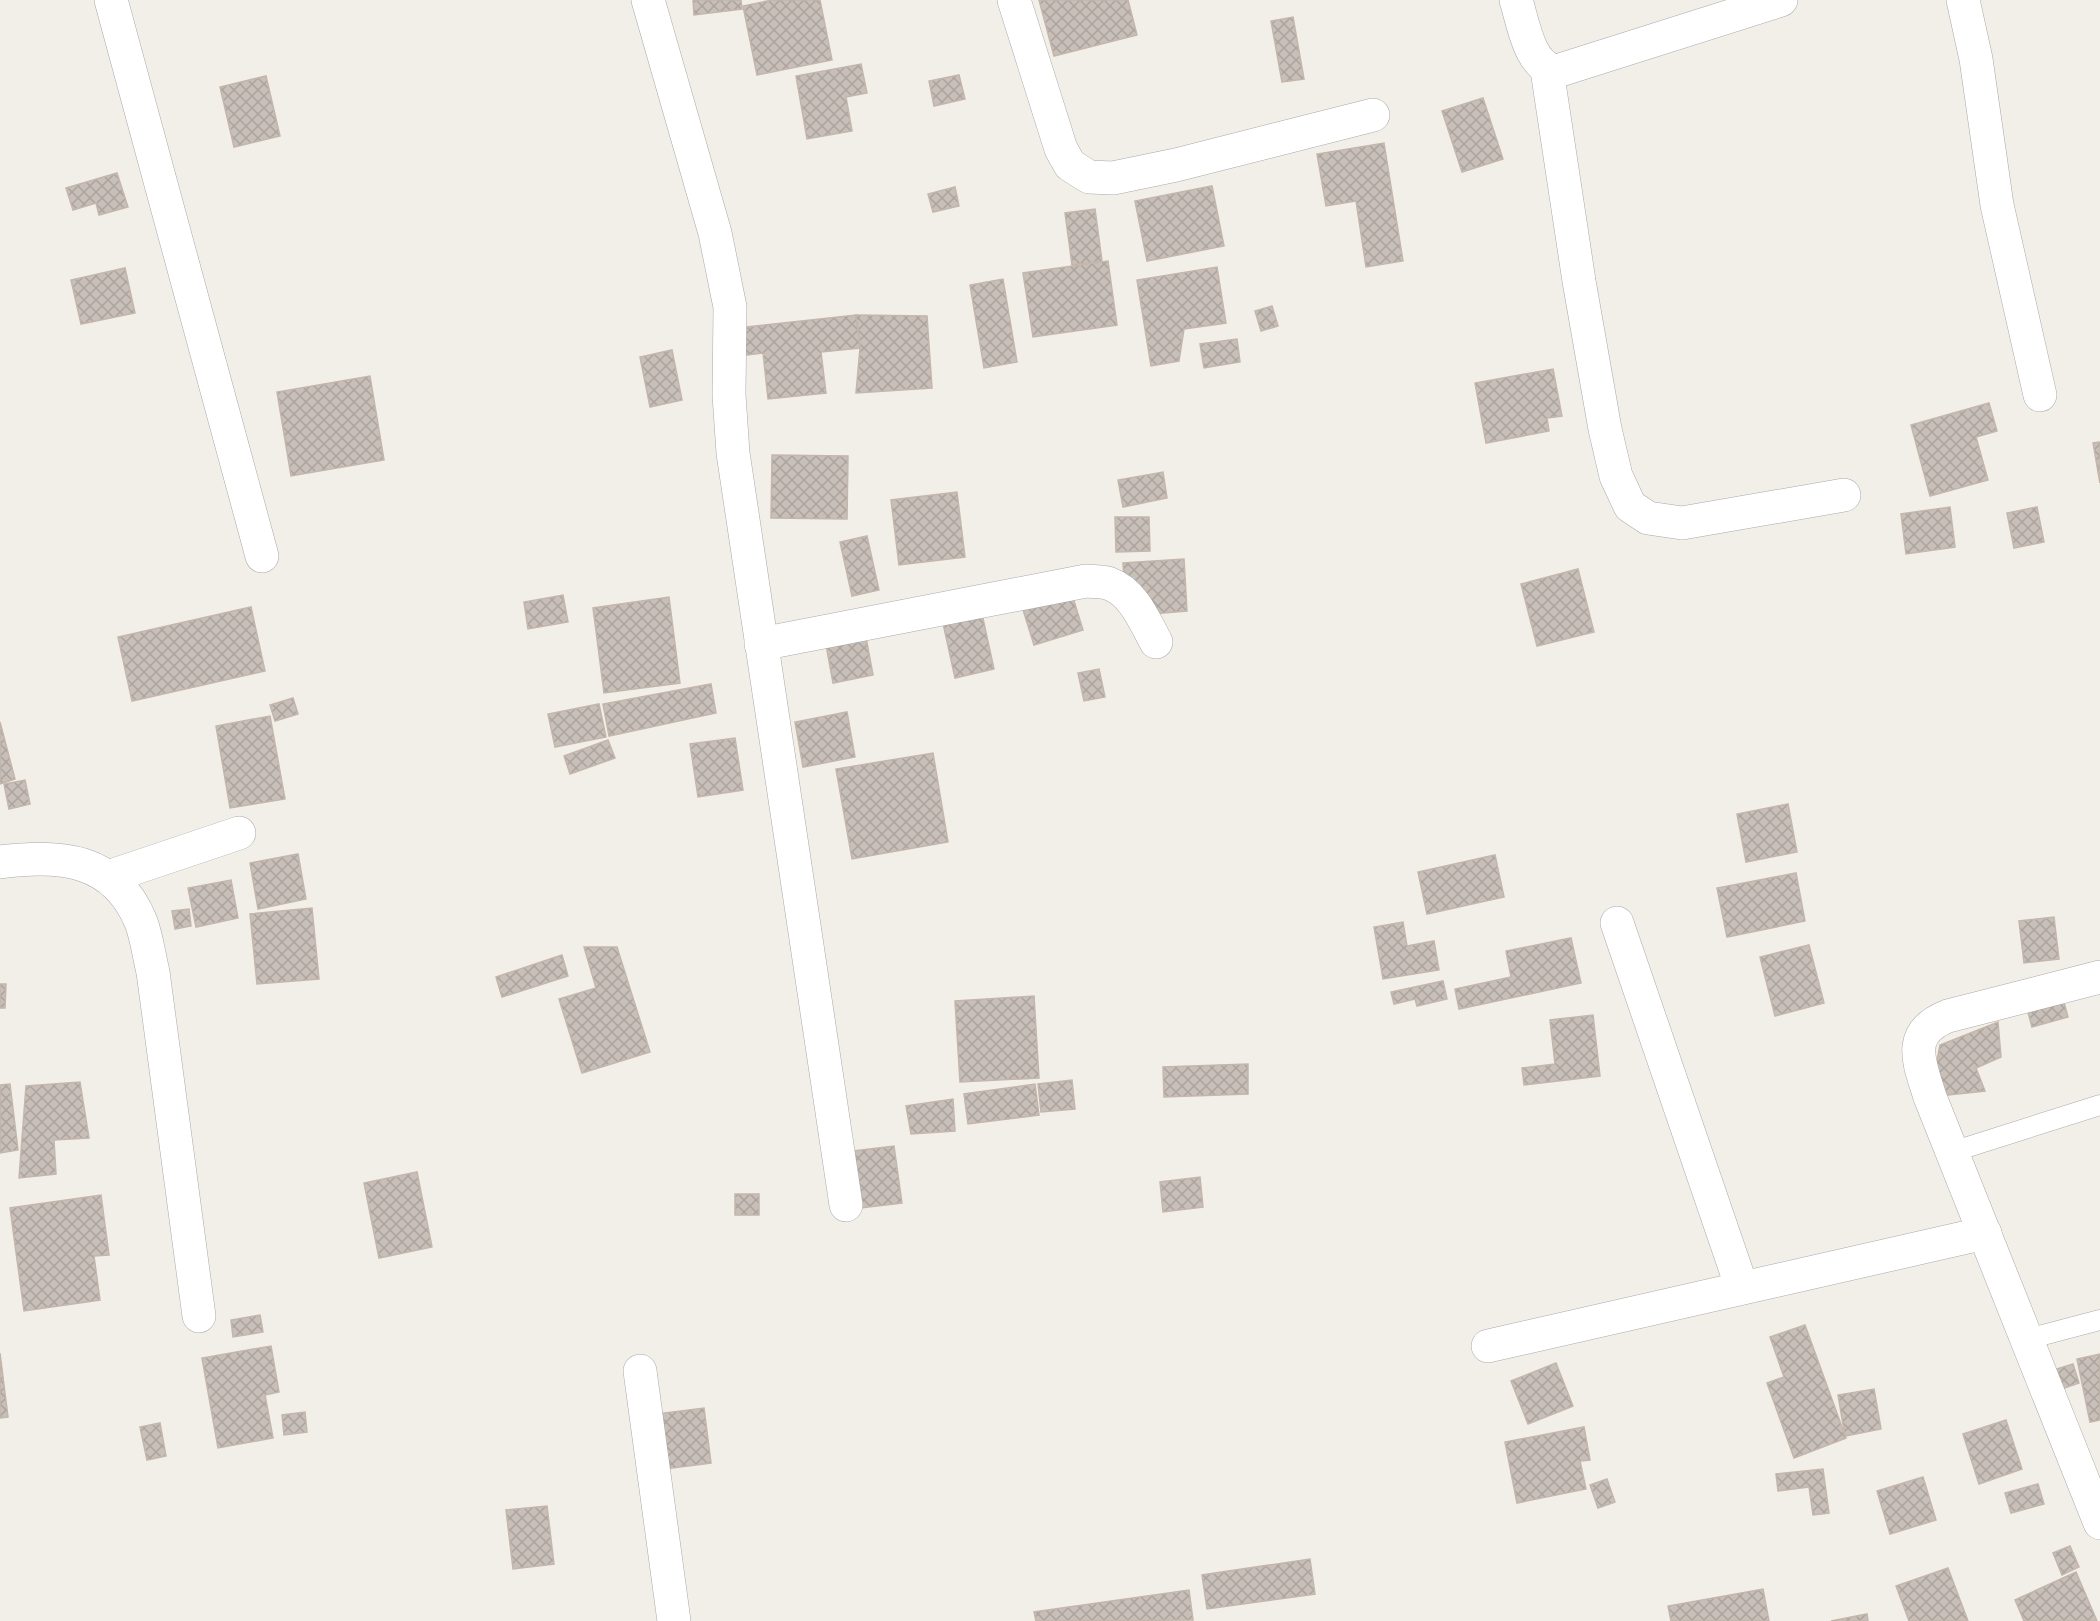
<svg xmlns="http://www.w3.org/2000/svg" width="2100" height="1621" font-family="Inter,sans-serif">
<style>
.building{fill:url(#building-cross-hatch);stroke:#c4b6ab;stroke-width:1.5}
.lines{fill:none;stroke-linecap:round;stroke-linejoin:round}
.service-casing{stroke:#a9a9a9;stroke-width:21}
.minor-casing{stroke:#a9a9a9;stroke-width:34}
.service{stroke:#fff;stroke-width:20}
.minor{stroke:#fff;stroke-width:33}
</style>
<defs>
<pattern id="building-cross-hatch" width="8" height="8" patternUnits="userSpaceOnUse" patternTransform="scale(1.5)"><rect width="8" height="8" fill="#c7bfb8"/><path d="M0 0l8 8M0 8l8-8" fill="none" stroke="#aba49e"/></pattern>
</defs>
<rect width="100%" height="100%" fill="#f2efe9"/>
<!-- building -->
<g class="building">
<polygon points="693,0 741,0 742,9 694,15"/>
<polygon points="772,0 820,0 832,60 757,75 743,6"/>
<polygon points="1039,0 1128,0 1137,35 1054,56"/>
<polygon points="1293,17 1304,79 1282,82 1271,21"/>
<polygon points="861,64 867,93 846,97 852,131 807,139 796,76"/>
<polygon points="959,75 965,99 934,106 929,81"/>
<polygon points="266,76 280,136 234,147 220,87"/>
<polygon points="1483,98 1503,159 1462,172 1442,111"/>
<polygon points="1384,143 1403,261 1366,267 1356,201 1326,206 1317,154"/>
<polygon points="117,173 128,207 99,215 96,203 73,210 66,188"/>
<polygon points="1212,186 1224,246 1147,261 1135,201"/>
<polygon points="955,187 959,206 933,212 928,194"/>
<polygon points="1095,209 1102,261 1072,265 1065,213"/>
<polygon points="1108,261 1117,325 1033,337 1023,273"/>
<polygon points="1217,267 1226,323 1184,329 1179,361 1151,366 1137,280"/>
<polygon points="125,268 135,313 81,324 71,280"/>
<polygon points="1003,279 1017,362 984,368 970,285"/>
<polygon points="1272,306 1278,326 1261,331 1255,311"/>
<polygon points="856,315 927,316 932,388 856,393 860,348"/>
<polygon points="856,315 860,348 821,352 826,393 768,399 763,353 730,357 747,327"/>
<polygon points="1237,339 1240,362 1204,368 1200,344"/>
<polygon points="672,350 682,400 650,407 640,357"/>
<polygon points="1553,369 1562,416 1547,418 1549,431 1486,443 1475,383"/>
<polygon points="370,376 384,460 291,476 277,392"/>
<polygon points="1989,403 1997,431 1976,437 1988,480 1930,496 1911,425"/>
<polygon points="2100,442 2100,483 2093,443"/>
<polygon points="772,455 848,456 847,519 771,518"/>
<polygon points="1163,472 1167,498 1123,507 1118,480"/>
<polygon points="957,492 965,557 899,565 891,500"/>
<polygon points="1950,507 1955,547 1906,554 1901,514"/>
<polygon points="2037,507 2044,542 2014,548 2007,513"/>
<polygon points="1115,517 1149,517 1150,551 1116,552"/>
<polygon points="867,536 879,590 852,596 840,542"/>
<polygon points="1184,559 1187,611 1127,616 1123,563"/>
<polygon points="1578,569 1594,632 1537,646 1521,584"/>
<polygon points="1069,585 1083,630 1034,645 1020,600"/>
<polygon points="563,595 568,622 528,629 524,602"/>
<polygon points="669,597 680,683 604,693 593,608"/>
<polygon points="980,605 994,669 955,678 941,614"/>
<polygon points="251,607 265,671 132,701 118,637"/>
<polygon points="865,632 873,675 833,683 825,639"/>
<polygon points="1099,669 1105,697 1084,701 1078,673"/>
<polygon points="711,684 716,713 609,736 603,704"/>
<polygon points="293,698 298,714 275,721 270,705"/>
<polygon points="599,704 606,737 555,747 548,714"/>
<polygon points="847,712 855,757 803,767 795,722"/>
<polygon points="270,716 285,799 230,808 216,726"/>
<polygon points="0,722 15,779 0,784"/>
<polygon points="735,738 743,790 698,797 690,744"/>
<polygon points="608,740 615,758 570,774 564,756"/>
<polygon points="933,753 948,842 852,859 836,769"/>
<polygon points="25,780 30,804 9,809 4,784"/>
<polygon points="1788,804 1797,852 1746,862 1737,814"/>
<polygon points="298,854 306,899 258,909 250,863"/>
<polygon points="1495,855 1504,897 1427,914 1418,872"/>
<polygon points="1796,873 1805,921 1727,937 1717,888"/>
<polygon points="231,880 238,918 196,927 188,888"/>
<polygon points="312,908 319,979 257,984 250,914"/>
<polygon points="189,909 191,926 175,929 172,911"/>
<polygon points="2054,917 2059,959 2024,963 2019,921"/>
<polygon points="1403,922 1407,946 1434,941 1439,970 1383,979 1374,927"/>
<polygon points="1571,938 1581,983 1459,1009 1455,989 1511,977 1506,951"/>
<polygon points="1809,945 1824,1003 1775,1016 1760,957"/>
<polygon points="584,947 617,947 650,1052 582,1073 559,999 596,988"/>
<polygon points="562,955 568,976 502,997 496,977"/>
<polygon points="1443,981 1447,999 1417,1006 1415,999 1394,1004 1391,992"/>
<polygon points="0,984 6,984 5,1008 0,1008"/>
<polygon points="2060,988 2068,1017 2032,1027 2024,998"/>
<polygon points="1034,996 1039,1078 960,1082 955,1001"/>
<polygon points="1593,1015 1600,1076 1524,1085 1522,1068 1555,1064 1550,1020"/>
<polygon points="1998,1022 2001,1057 1976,1068 1985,1091 1930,1097 1940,1045"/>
<polygon points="1248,1064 1248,1094 1164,1097 1163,1067"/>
<polygon points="1072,1080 1075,1109 1041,1112 1038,1084"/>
<polygon points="80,1082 89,1138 54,1140 56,1174 19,1178 26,1086"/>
<polygon points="10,1084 18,1150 0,1153 0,1085"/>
<polygon points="1035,1084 1039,1115 968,1124 964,1094"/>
<polygon points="953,1099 955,1131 911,1134 906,1106"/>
<polygon points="894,1146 902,1203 852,1209 845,1152"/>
<polygon points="417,1172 432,1247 379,1258 364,1183"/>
<polygon points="1200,1177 1203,1207 1163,1212 1160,1182"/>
<rect x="735" y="1194" width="24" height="21"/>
<polygon points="101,1195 109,1255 94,1256 100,1300 24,1311 10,1208"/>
<polygon points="260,1315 263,1332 233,1337 231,1320"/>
<polygon points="1805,1325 1846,1438 1794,1458 1767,1383 1784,1377 1770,1337"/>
<polygon points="271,1346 279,1392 265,1395 273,1438 218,1448 202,1358"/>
<polygon points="0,1353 8,1417 0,1418"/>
<polygon points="2100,1354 2100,1420 2090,1422 2077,1359"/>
<polygon points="1556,1363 1573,1406 1528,1424 1511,1381"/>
<polygon points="2073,1364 2079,1383 2050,1393 2044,1373"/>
<polygon points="1874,1389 1881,1429 1845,1436 1838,1395"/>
<polygon points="704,1408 711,1463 649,1471 642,1416"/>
<polygon points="305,1412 307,1432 284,1435 282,1415"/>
<polygon points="2006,1420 2022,1469 1979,1484 1963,1434"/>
<polygon points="160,1423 166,1456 147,1460 140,1427"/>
<polygon points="1584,1427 1590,1460 1580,1461 1586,1489 1517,1503 1505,1442"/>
<polygon points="1823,1469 1829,1513 1813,1515 1809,1487 1778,1491 1776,1474"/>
<polygon points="1923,1477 1936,1520 1890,1534 1877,1491"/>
<polygon points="1607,1479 1615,1502 1598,1508 1590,1485"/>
<polygon points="2038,1484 2044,1504 2011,1513 2005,1493"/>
<polygon points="547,1506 554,1564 513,1569 506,1510"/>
<polygon points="2070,1546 2079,1567 2062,1575 2053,1553"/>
<polygon points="1310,1559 1315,1594 1207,1609 1202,1575"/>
<polygon points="1948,1568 1968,1621 1909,1621 1896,1586"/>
<polygon points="2076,1572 2097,1621 2024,1621 2015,1600"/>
<polygon points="1763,1589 1769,1621 1671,1621 1668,1606"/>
<polygon points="1189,1590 1193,1620 1036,1621 1034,1612"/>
<polygon points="1867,1614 1868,1621 1831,1621"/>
</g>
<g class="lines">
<defs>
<g id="service">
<polyline points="1952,1152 2100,1105"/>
<polyline points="2028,1339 2100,1320"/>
</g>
<g id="minor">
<polyline points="111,0 262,556"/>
<polyline points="648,0 715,233 730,307 729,395 733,453 846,1205"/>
<polyline points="1014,0 1061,149 1070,165 1089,177 1113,178 1176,165 1373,115"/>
<path d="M1516 0C1523 22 1529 68 1557 71L1781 0"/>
<polyline points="1963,0 1976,59 1997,205 2040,395"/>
<polyline points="1547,70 1579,281 1605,429 1616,476 1630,506 1648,518 1682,523 1844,495"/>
<path d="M761 644 1086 581C1093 582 1103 581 1110 584 1133 592 1145 622 1156 642"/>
<path d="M0 862C60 854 115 858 141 922 147 938 149 956 153 972L199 1316"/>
<polyline points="108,877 239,833"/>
<polyline points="1617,923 1742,1288"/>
<path d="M2100 977 1948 1016C1905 1033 1919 1062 1930 1097L2100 1523"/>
<polyline points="1488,1346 1985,1233"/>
<polyline points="640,1371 674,1621"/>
</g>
</defs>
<!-- service casing -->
<use href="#service" class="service-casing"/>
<!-- minor casing -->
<use href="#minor" class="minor-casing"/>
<!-- service -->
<use href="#service" class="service"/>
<!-- minor -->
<use href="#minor" class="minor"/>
</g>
</svg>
